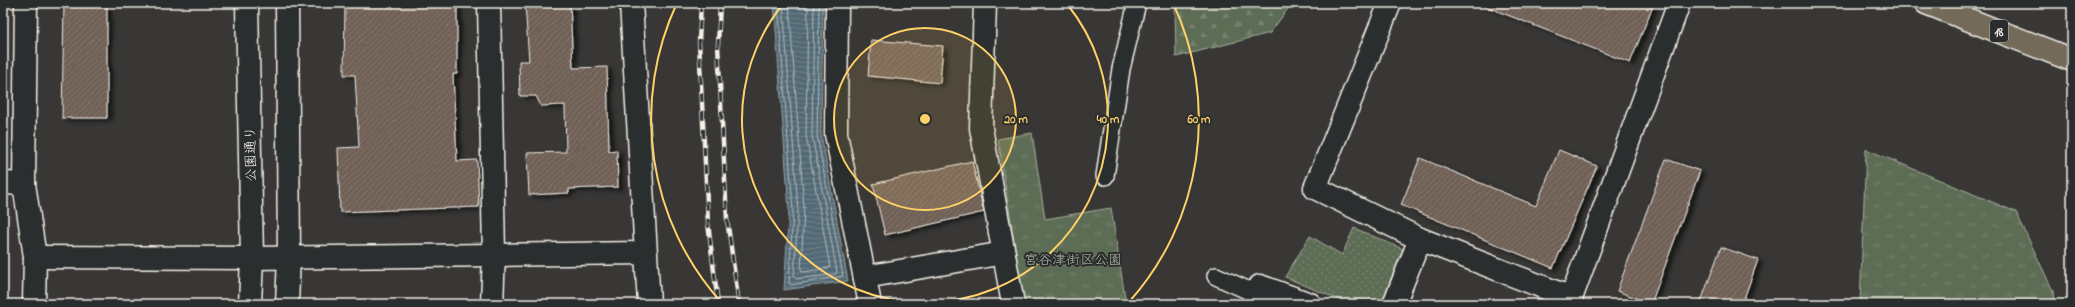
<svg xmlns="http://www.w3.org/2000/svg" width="2075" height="307" font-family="'Indie Flower','Klee One',sans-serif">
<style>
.grass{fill:url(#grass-dots);stroke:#a8af9e}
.forest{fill:url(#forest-firs);stroke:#a8af9e}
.park{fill:url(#park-tufts);stroke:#a8af9e}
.water{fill:url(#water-rules);stroke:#93a0a4}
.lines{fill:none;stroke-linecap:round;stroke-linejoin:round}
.shore{stroke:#b3bbba;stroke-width:1}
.building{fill:url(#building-hatch);stroke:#f4f1e8;filter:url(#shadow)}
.lane-casing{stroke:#f4f1e8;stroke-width:20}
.street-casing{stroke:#f4f1e8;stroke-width:25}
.secondary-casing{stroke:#f4f1e8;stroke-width:25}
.primary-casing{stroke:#f4f1e8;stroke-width:25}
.lane{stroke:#2a2d2e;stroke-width:17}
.street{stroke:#2a2d2e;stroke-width:22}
.secondary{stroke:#2a2d2e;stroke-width:22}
.primary{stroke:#736b5a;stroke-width:22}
.rail-casing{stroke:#f4f1e8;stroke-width:4.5}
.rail{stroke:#2a2d2e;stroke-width:3;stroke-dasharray:9;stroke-linecap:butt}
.ring{fill:none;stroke:#ffd166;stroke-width:2}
.labels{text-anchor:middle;stroke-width:4;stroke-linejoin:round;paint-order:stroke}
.shield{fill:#2a2d2e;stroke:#b7b6b0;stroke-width:1}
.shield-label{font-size:13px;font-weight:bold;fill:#f4f1e8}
.street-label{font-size:14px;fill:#f4f1e8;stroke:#2a2d2e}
.park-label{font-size:14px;fill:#b0b6a6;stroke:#2a2d2e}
.centre{fill:#ffd166;stroke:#2a2d2e;stroke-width:2}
.ring-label{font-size:12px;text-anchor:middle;font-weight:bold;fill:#ffd166;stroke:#2a2d2e;stroke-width:4;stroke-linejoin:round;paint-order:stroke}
</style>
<defs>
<pattern id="grass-dots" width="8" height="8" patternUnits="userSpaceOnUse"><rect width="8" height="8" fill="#5d6d55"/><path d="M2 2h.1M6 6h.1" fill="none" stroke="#75826d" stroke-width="1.8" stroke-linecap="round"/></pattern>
<pattern id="forest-firs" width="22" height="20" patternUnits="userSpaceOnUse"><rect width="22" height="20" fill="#5d6d55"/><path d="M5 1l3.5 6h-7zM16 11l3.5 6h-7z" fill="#75826d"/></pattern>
<pattern id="park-tufts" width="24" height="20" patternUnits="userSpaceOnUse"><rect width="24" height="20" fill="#5d6d55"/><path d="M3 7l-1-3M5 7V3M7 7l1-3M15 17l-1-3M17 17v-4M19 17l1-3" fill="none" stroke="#75826d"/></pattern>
<pattern id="water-rules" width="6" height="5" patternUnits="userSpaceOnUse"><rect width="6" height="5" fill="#526a76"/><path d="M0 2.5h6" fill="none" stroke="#6c808a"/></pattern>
<pattern id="building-hatch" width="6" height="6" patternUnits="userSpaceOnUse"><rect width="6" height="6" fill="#6f6056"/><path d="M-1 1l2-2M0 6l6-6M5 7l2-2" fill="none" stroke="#84776e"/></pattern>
<filter id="shadow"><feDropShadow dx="4.5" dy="2.5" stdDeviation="2" flood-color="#0009"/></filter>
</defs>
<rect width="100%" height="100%" fill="#383736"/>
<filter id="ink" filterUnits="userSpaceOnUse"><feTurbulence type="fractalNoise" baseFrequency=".025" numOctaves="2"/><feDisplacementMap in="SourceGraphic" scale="8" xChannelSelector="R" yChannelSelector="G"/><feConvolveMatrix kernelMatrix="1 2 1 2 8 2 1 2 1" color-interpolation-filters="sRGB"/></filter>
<g filter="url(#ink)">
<!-- grass -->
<polygon class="grass" points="1354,228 1403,249 1381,304 1349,304 1285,277 1310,236 1342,255"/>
<!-- forest -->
<polygon class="forest" points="1175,3 1292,3 1270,33 1176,57"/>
<!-- park -->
<g class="park">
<polygon points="1032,133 1045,219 1111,208 1126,304 1024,304 998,139"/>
<polygon points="1866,149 2016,212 2053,291 2054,304 1860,304"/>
</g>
<!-- water -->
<polygon class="water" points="774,3 823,3 821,134 848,281 784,290 789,210"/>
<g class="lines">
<!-- shore -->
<g class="shore">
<polyline points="778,3 793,210 789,283 791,285 843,276 817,135 819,3"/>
<polyline points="783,3 798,210 794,277 796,279 836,274 837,272 812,135 814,3"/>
<polyline points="789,3 804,209 801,270 803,272 829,268 830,267 806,136 808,3"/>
</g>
</g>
<!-- building -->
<g class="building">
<polygon points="64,3 107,3 107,118 62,118"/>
<polygon points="345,3 457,3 457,74 453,74 457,161 477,160 479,207 340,212 338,148 359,147 355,75 344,75"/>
<polygon points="525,3 570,3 573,68 607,67 609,151 617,150 618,187 569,189 569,193 529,195 527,153 566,152 565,105 541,106 536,96 520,96 519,61 529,61"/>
<polygon points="1482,3 1654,3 1630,63 1482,5"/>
<polygon points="871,40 943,46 940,83 868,76"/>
<polygon points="1559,150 1597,166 1553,268 1401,205 1420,158 1536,206"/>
<polygon points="1666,159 1700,171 1651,304 1617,291"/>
<polygon points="972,161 984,212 885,235 873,184"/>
<polygon points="1721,247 1758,260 1742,304 1700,304"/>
</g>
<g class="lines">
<defs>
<g id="lane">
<polyline points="1105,176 1121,69 1137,3"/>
<polyline points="1216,276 1256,294"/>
</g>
<g id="street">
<polyline points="26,3 24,184 35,257 34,304"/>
<polyline points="489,3 494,254 492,304"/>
<polyline points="631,3 649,304"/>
<polyline points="837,3 836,134 870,304"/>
<polyline points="985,3 981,128 1013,304"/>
<polyline points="1390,3 1315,188 1420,239 1571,298"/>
<polyline points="3,183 24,184"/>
<polyline points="35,257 252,258 645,253"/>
<polyline points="865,277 1004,253"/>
<polyline points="1253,304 1260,286 1310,304"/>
<polyline points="1394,304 1420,239"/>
<polyline points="1569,304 1679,3"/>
</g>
<g id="secondary">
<polyline points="247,3 252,258 250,304"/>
<polyline points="287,3 289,256 287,304"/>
</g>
<polyline id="primary" points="1926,3 2072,60"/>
</defs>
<!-- lane casing -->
<use href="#lane" class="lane-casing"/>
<!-- street casing -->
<use href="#street" class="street-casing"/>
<!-- secondary casing -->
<use href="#secondary" class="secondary-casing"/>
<!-- primary casing -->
<use href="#primary" class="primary-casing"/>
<!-- lane -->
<use href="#lane" class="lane"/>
<!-- street -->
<use href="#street" class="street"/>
<!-- secondary -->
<use href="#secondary" class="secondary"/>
<!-- primary -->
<use href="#primary" class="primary"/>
<defs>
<g id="rail">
<polyline points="701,3 699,42 708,223 718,304"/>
<polyline points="720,3 718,45 727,219 739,304"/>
</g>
</defs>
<!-- rail casing -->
<use href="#rail" class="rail-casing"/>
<!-- rail -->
<use href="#rail" class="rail"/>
</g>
</g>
<!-- distance rings -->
<circle cx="925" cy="119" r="91" fill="#ffd166" fill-opacity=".12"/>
<g class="ring">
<circle cx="925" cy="119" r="91"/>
<path d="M1067 4A183 183 0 1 1 783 4"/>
<path d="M721 302A274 274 0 0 1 677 3M1173 3A274 274 0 0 1 1129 302"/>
</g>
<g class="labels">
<!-- shield labels -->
<rect class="shield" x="1990" y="20" width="18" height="22" rx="3"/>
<g class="shield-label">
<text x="1999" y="36">18</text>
</g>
<!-- street labels -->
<g class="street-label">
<text transform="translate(250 154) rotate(-91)" y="5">公園通り</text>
</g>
<!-- park labels -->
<g class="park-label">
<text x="1073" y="264">宮谷津街区公園</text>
</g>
</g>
<circle cx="925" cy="119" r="6" class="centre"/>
<g class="ring-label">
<text x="1016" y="123">20 m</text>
<text x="1108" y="123">40 m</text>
<text x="1199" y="123">60 m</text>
</g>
<!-- margin -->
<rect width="2075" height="307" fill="none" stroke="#2a2d2e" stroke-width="16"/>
<rect x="8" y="8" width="2059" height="291" fill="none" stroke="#f4f1e8" stroke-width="1.5" filter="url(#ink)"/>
</svg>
